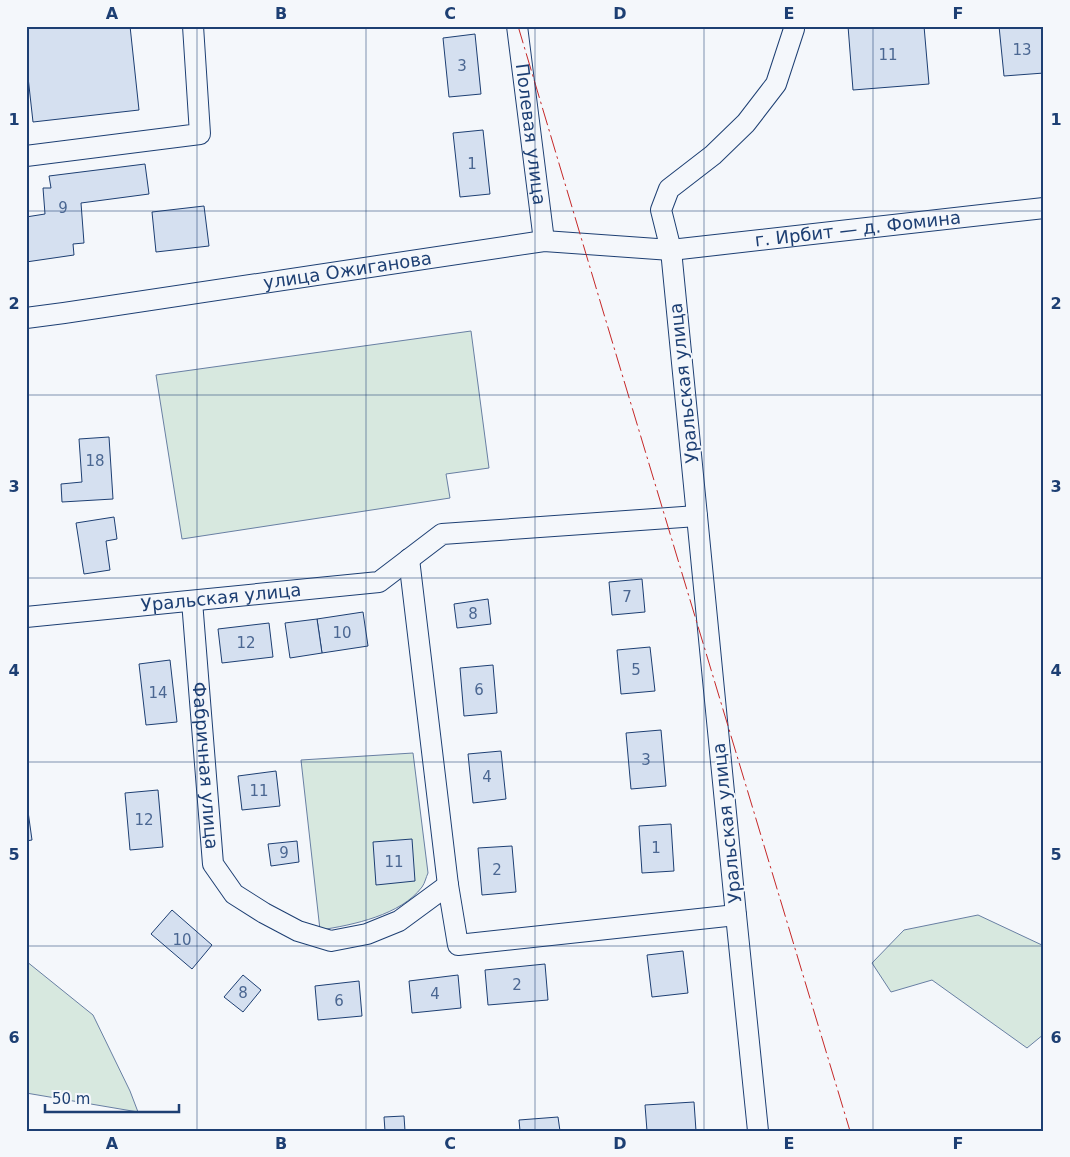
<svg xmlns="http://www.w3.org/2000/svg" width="1070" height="1157" font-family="'DejaVu Sans',sans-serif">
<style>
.green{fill:#d7e8df;stroke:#687fa3}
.building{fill:#d5e0f0;stroke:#1d3f73}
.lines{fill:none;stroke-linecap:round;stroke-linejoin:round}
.minor-casing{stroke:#1d3f73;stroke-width:22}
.minor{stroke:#f4f7fb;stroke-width:20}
.power{stroke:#c62828;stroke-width:1;stroke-dasharray:18 4 2.5 4;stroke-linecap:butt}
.grid{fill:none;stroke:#1d3f73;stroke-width:1;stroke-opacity:0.55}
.labels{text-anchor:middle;stroke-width:4;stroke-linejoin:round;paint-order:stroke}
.number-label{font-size:15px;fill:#4b6792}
.street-label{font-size:18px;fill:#1d3f73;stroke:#f4f7fb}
.neatline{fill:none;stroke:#1d3f73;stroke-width:2}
.grid-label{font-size:16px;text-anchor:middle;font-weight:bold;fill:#1d3f73}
</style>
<rect width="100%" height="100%" fill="#f4f7fb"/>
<!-- green -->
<g class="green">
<polygon points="471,331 489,468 446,474 450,498 182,539 156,375"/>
<path d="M413 753 428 873C426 877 425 883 422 887 401 915 353 925 320 930L301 760Z"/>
<polygon points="978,915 1044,946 1044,1034 1027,1048 932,980 891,992 872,963 904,930"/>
<polygon points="26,961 93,1015 130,1091 138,1112 26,1093"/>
</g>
<!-- building -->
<g class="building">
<polygon points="26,26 130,26 139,110 33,122 26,59"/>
<polygon points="848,26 924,26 929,84 853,90"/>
<polygon points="999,26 1044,26 1044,73 1004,76"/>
<polygon points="475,34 481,94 449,97 443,38"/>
<polygon points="483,130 490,194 460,197 453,133"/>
<polygon points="145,164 149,194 81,203 84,243 73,244 74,255 26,262 26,217 45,214 43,188 51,188 49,176"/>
<polygon points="204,206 209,246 156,252 152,212"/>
<polygon points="109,437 113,499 62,502 61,484 82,482 79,439"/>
<polygon points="114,517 117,539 106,541 110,570 84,574 76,523"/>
<polygon points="642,579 645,612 612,615 609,582"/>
<polygon points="488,599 491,624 457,628 454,604"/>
<polygon points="363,612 368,646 322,653 317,619"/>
<polygon points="317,619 322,653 290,658 285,623"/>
<polygon points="269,623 273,657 222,663 218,629"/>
<polygon points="650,647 655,691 621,694 617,650"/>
<polygon points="170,660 177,722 146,725 139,664"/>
<polygon points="493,665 497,713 464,716 460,668"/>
<polygon points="661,730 666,786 631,789 626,733"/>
<polygon points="501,751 506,799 473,803 468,754"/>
<polygon points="276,771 280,806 242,810 238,776"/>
<polygon points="158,790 163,847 130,850 125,793"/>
<polygon points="26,797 32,840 26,841"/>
<polygon points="671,824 674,871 642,873 639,826"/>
<polygon points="412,839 415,881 376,885 373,842"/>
<polygon points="297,841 299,862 271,866 268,844"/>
<polygon points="512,846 516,892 482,895 478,848"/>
<polygon points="172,910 212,945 192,969 151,934"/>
<polygon points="683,951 688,993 652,997 647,955"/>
<polygon points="545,964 548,1000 488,1005 485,970"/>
<polygon points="243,975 261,990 243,1012 224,997"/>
<polygon points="458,975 461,1008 412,1013 409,981"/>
<polygon points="359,981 362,1016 318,1020 315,986"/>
<polygon points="694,1102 696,1131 647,1131 645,1105"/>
<polygon points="404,1116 405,1131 385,1131 384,1117"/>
<polygon points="558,1117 560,1131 520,1131 519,1120"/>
</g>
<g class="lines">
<defs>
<g id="minor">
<path id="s1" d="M517 26 544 241"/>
<polyline points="26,156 200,134 193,26"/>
<path id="s2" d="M26 318 64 313 544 241 671 250 1044 208"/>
<polyline points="409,559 448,885 458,945 736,915"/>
<path id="s3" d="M192 601 213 864 234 894 264 913 298 931 331 941 367 934 399 921 448 885"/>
<path id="s4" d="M26 617 379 582 442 534 697 516"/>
<polyline points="758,1131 736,915 671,250 661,210 669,189 713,155 746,123 776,84 794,29 794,26"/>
</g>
</defs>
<!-- minor casing -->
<use href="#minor" class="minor-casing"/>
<!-- minor -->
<use href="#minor" class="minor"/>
<!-- power -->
<polyline class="power" points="518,26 603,311 850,1131"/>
</g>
<!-- grid -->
<path class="grid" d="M197 26V1131M366 26V1131M535 26V1131M704 26V1131M873 26V1131M26 211H1044M26 395H1044M26 578H1044M26 762H1044M26 946H1044"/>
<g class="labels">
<!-- number labels -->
<g class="number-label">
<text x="1022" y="55">13</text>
<text x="888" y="60">11</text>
<text x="462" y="71">3</text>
<text x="472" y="169">1</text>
<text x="63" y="213">9</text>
<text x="95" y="466">18</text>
<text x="627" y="602">7</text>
<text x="473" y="619">8</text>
<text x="342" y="638">10</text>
<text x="246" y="648">12</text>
<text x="636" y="675">5</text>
<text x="479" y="695">6</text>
<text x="158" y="698">14</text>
<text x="646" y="765">3</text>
<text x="487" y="782">4</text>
<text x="259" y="796">11</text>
<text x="144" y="825">12</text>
<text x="656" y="853">1</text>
<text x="284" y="858">9</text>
<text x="394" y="867">11</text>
<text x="497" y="875">2</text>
<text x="182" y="945">10</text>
<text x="517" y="990">2</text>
<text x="243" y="998">8</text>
<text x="435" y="999">4</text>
<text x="339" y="1006">6</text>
</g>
<!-- street labels -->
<g class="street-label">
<text dy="6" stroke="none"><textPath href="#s1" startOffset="109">Полевая улица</textPath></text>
<text dy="6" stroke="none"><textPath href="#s2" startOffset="839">г. Ирбит — д. Фомина</textPath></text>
<text dy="6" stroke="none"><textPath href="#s2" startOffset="325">улица Ожиганова</textPath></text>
<text transform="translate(684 383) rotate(-96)" y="6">Уральская улица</text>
<text dy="6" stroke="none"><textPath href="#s4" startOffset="196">Уральская улица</textPath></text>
<text dy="6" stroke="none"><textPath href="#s3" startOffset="165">Фабричная улица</textPath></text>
<text transform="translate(727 823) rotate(-96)" y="6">Уральская улица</text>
</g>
</g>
<!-- border -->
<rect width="1070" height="1157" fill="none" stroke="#f4f7fb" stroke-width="55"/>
<!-- scale -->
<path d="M45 1104v8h134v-8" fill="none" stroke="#1d3f73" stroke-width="2.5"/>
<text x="52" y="1104" font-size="15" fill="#1d3f73" stroke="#f4f7fb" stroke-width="4" paint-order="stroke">50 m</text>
<rect x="28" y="28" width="1014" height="1102" class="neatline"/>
<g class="grid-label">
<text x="112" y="19">A</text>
<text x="281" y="19">B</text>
<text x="450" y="19">C</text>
<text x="620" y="19">D</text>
<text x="789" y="19">E</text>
<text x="958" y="19">F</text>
<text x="14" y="125">1</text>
<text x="1056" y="125">1</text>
<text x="14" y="309">2</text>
<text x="1056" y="309">2</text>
<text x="14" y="492">3</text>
<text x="1056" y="492">3</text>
<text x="14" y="676">4</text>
<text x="1056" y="676">4</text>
<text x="14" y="860">5</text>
<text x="1056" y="860">5</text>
<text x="14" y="1043">6</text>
<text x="1056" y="1043">6</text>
<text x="112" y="1149">A</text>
<text x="281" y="1149">B</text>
<text x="450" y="1149">C</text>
<text x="620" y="1149">D</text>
<text x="789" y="1149">E</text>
<text x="958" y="1149">F</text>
</g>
</svg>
